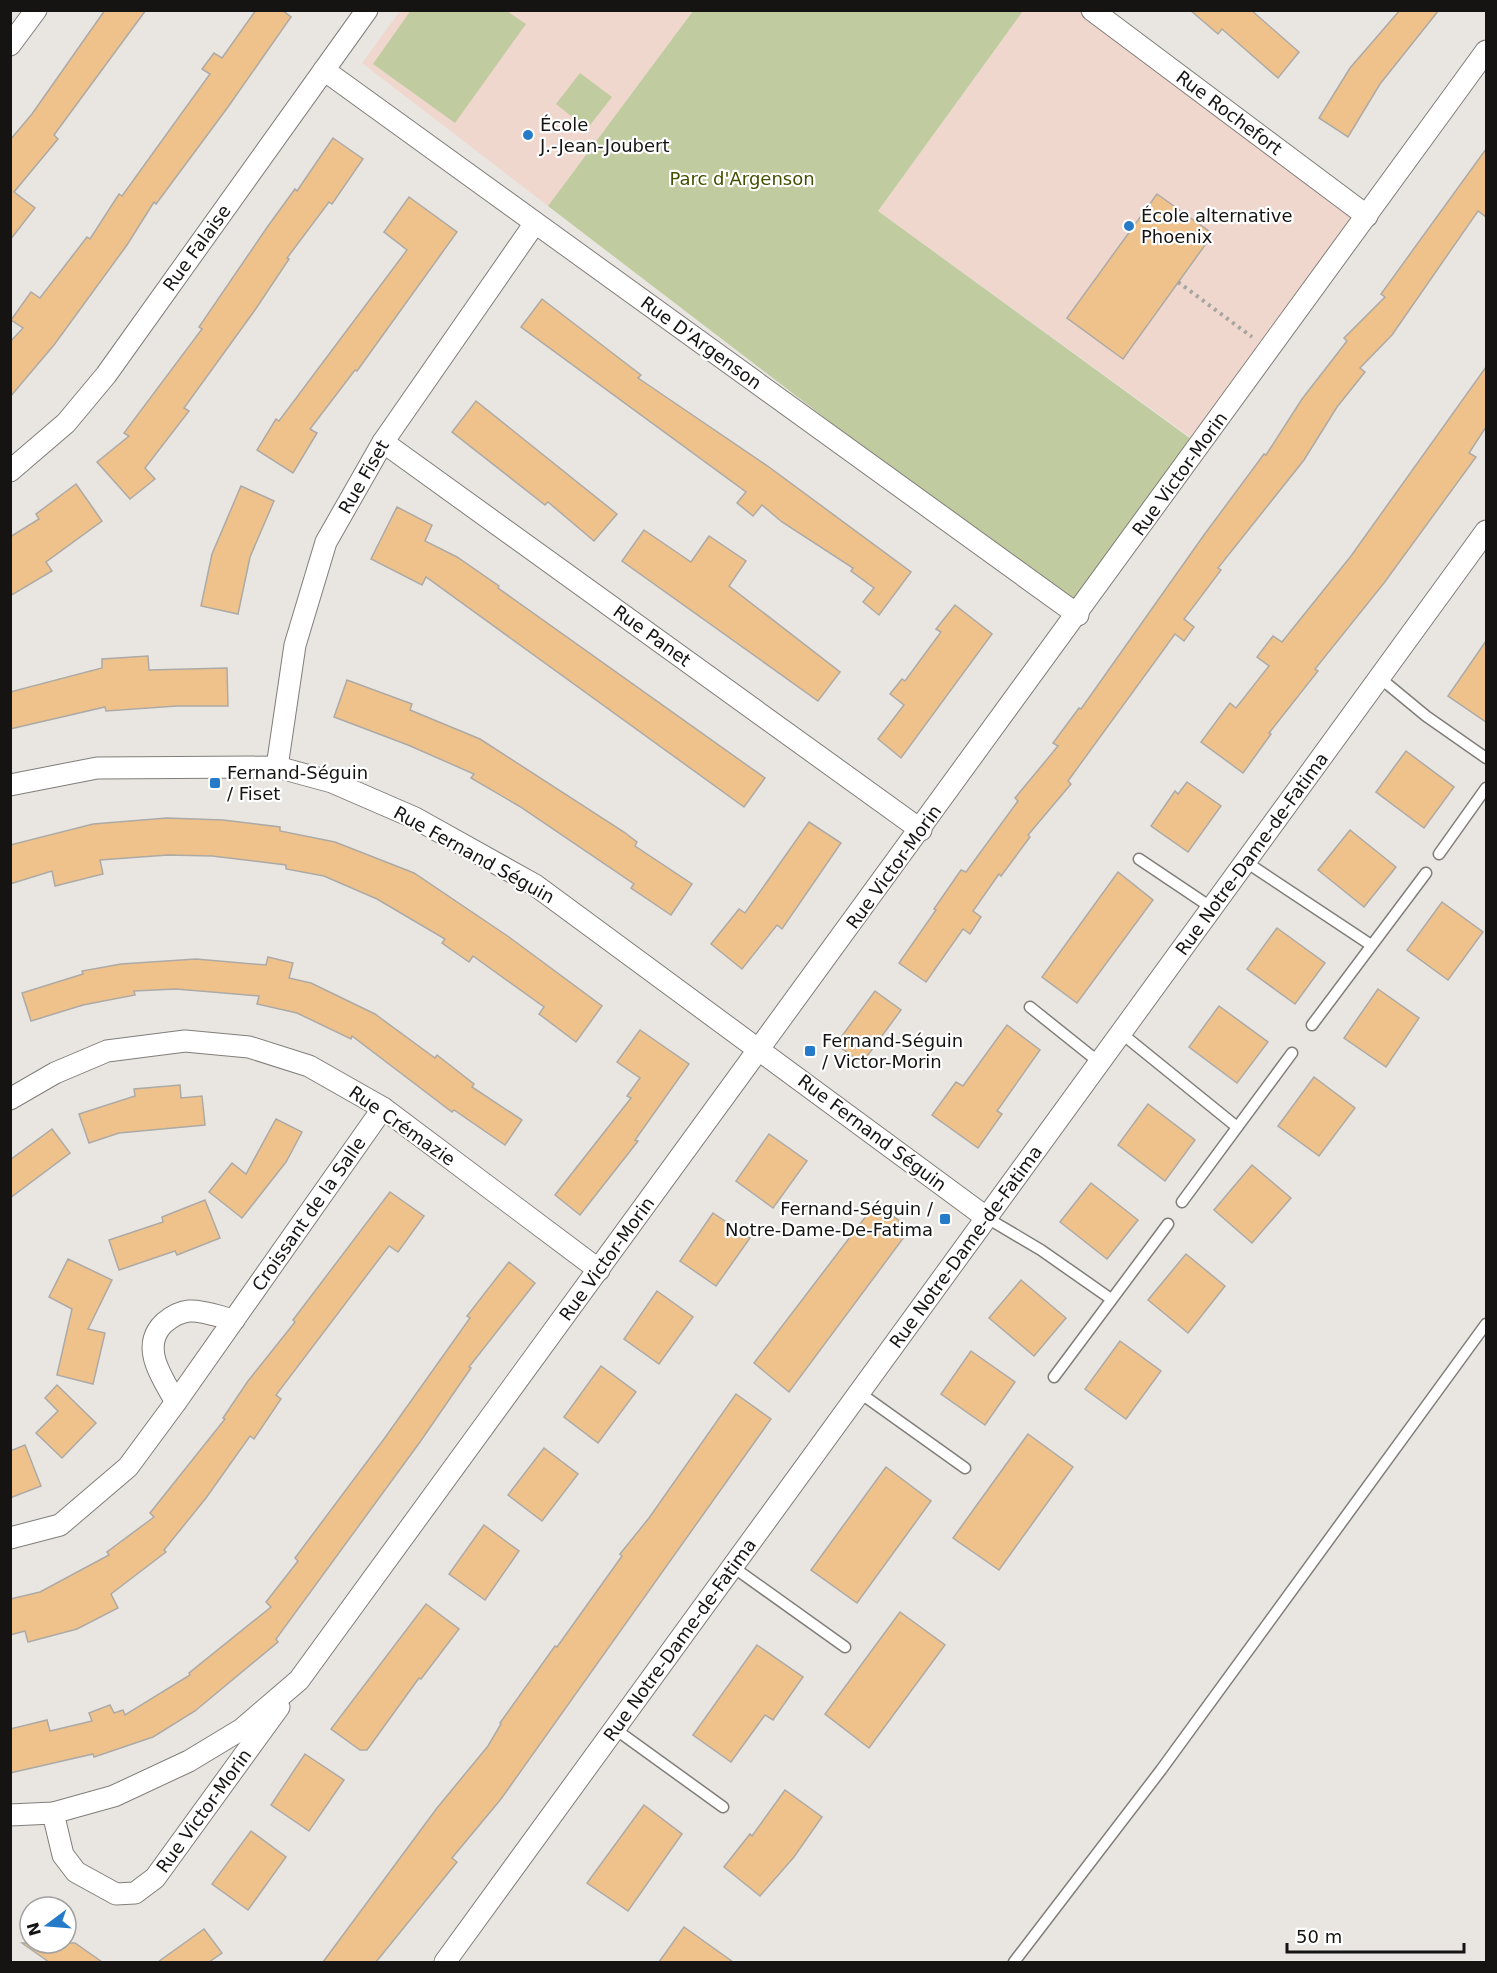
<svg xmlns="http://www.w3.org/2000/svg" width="1497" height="1973" font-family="'DejaVu Sans',sans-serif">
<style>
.education{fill:#f0d7ce}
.green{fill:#c0cb9f}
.building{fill:#efc28b;stroke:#adaaa6;stroke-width:1.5}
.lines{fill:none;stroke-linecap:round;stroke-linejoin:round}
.service-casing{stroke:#817e7a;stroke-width:13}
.minor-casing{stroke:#817e7a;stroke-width:23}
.path{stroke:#a7a5a2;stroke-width:4;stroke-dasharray:3 4.5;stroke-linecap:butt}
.service{stroke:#fff;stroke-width:10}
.minor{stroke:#fff;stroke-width:21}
.poi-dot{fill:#267bc9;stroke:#fff;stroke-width:2}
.labels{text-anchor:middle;stroke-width:4.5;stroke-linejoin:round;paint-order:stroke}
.street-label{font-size:18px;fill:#151413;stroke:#fff}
.poi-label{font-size:18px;fill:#151413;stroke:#fff;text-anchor:start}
.park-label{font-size:18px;fill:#434f01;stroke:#fff}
</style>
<rect width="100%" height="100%" fill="#e9e6e2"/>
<!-- education -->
<g class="education">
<polygon points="1089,10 1367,216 1201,445 878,211 1023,11"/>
<polygon points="400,11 693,11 548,206 362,63"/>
</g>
<!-- green -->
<g class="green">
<polygon points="411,10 507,11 526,24 455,123 373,64"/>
<polygon points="693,11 1023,11 878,211 1191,439 1077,611 548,206"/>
<polygon points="580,73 612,97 587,129 556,104"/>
</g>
<!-- building -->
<g class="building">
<polygon points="105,10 146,10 54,135 58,139 14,192 35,208 10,240 10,140 32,114"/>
<polygon points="256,10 282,10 291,17 228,107 156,204 154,202 127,245 54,345 10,397 10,342 23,328 11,320 31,292 40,298 87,237 90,239 119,194 122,196 210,74 202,69 214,53 222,58"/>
<polygon points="1190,10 1251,10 1299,52 1278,78 1222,29 1218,34"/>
<polygon points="1400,10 1439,10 1380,84 1348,137 1319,118 1350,68"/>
<polygon points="333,138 363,159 332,204 329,202 287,258 289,259 255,310 184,408 189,411 145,468 155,479 130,499 97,462 129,436 124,433 202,329 199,327 268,226 295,189 297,191"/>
<polygon points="1486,149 1486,217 1478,211 1392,335 1360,368 1365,372 1337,407 1304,460 1218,568 1221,570 1184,619 1194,627 1184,641 1175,634 1068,781 1071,784 1028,835 1030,837 1001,876 999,874 973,911 981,917 970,934 963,929 926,982 899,963 936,910 934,909 961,870 966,872 1018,801 1015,798 1058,746 1053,743 1079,708 1081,709 1204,535 1264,454 1266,455 1302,399 1347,341 1344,338 1385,297 1381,294"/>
<polygon points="1157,194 1213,234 1123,359 1067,318"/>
<polygon points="409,197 457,232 357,371 355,370 310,429 317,433 293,473 257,450 276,419 279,421 407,250 384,232"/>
<polygon points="542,299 641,375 638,378 769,467 911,572 879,615 863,602 874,588 851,571 853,568 782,522 762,505 753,516 737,503 746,492 521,327"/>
<polygon points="1486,367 1486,427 1469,453 1476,457 1384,583 1315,669 1318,671 1269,733 1271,734 1243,773 1201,742 1230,703 1236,708 1269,666 1257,657 1273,636 1282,642 1351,556"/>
<polygon points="476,401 617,514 594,541 548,502 545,505 452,432"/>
<polygon points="76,484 102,521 46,562 52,571 10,596 10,537 39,519 36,514"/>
<polygon points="241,486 274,501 250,557 238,614 201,606 212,554"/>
<polygon points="397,507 432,525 425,541 457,557 499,586 498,588 765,778 744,807 426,577 422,585 371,559"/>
<polygon points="644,530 691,562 709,536 746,561 729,586 840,672 818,701 622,561"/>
<polygon points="955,605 992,634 901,758 878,739 904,705 890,694 902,679 905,681 941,632 936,629"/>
<polygon points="1486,641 1486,722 1448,696"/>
<polygon points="148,656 149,670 227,668 228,706 177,706 106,711 105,707 10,729 10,692 102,668 102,659"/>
<polygon points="347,680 412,704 410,710 480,739 624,832 637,842 635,846 692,884 671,915 631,888 634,884 519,806 471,778 474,774 408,745 334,717"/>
<polygon points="1406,751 1454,787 1424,828 1376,792"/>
<polygon points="1187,782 1221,806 1188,852 1151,826 1175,791 1178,794"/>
<polygon points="167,818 223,820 280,827 280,831 335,842 414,873 509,937 602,1006 576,1042 539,1014 544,1007 473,956 469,962 442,943 445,939 377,899 324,876 286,869 286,865 212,856 168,855 100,860 103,874 55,886 52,871 10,884 10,845 93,824"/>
<polygon points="809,822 841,843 782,929 777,925 742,969 711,944 739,909 745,913"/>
<polygon points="1350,830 1396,867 1364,907 1318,870"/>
<polygon points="1118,872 1153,900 1077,1003 1042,977"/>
<polygon points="1442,902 1483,932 1448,980 1407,950"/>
<polygon points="1277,928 1325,963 1295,1004 1247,969"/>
<polygon points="268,957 293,963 289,978 311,983 375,1014 435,1058 437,1055 474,1084 472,1087 522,1120 505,1145 454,1110 452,1112 352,1036 351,1039 297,1013 257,1004 259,996 176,989 134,991 135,995 83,1005 31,1021 22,993 83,974 82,971 121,964 196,959 266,965"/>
<polygon points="1378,989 1419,1018 1386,1067 1344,1038"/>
<polygon points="875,991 901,1010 862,1063 836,1044"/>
<polygon points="1219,1006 1268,1042 1237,1083 1189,1047"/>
<polygon points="1007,1025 1040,1050 997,1111 1002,1114 978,1148 932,1115 956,1082 963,1086"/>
<polygon points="640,1030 689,1064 635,1140 638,1141 580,1215 555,1195 631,1098 627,1096 640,1078 617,1062"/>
<polygon points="1314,1077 1355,1108 1319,1156 1278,1126"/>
<polygon points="180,1085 181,1098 202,1096 205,1125 119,1133 89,1143 79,1114 135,1096 134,1089"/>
<polygon points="1148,1104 1195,1140 1165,1181 1118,1145"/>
<polygon points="276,1119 302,1132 286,1162 242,1218 209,1192 232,1163 246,1174"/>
<polygon points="52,1129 70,1153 10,1198 10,1160"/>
<polygon points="769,1134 807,1161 773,1208 736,1181"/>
<polygon points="1252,1165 1291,1198 1252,1243 1214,1210"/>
<polygon points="1091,1183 1138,1220 1107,1259 1060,1222"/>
<polygon points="390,1192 424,1216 398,1252 389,1246 276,1395 281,1399 254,1439 250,1436 206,1498 164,1550 166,1552 111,1594 118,1608 77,1629 28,1642 25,1631 10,1635 10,1599 40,1592 109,1555 107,1552 154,1517 150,1513 225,1419 223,1418 248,1381 295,1322 293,1320"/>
<polygon points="205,1200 220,1238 177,1255 175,1251 119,1270 109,1240 163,1222 162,1217"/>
<polygon points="876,1203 910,1229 789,1392 754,1363"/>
<polygon points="713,1213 750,1238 716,1286 680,1261"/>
<polygon points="1186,1254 1225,1286 1188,1333 1148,1300"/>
<polygon points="68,1259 112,1280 88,1329 105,1333 93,1384 57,1375 72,1309 49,1297"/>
<polygon points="509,1262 535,1283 469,1367 471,1368 420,1442 276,1639 278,1642 195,1711 153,1737 94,1757 93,1754 10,1773 10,1729 47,1720 50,1731 92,1721 89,1713 110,1705 114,1713 123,1710 125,1715 190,1675 189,1673 271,1607 266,1602 298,1561 295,1558 384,1439 470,1318 467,1316"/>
<polygon points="1021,1280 1066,1318 1034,1356 989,1318"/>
<polygon points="657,1291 693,1317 659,1364 624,1339"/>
<polygon points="1120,1341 1161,1371 1126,1419 1085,1389"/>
<polygon points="971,1351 1015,1382 985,1425 941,1394"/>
<polygon points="601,1366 636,1392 598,1443 564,1417"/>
<polygon points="57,1385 96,1423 62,1458 36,1433 58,1411 45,1398"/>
<polygon points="736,1394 771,1419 501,1799 452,1858 457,1862 376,1962 323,1962 437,1808 488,1746 501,1724 500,1723 555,1646 557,1647 622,1556 620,1554 649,1518"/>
<polygon points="1028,1434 1073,1467 999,1570 953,1538"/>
<polygon points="25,1445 41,1486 10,1498 10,1451"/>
<polygon points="544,1448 578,1474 542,1521 508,1495"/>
<polygon points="886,1467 931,1501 857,1603 811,1570"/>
<polygon points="484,1525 519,1551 485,1600 449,1574"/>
<polygon points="426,1604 459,1629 421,1679 419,1678 367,1750 360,1750 331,1729"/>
<polygon points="900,1612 945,1645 869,1748 825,1714"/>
<polygon points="757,1645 803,1677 773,1720 765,1715 731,1762 693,1735"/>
<polygon points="305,1754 344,1780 309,1831 271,1805"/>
<polygon points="785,1790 822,1817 794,1857 760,1896 724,1867 750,1834 752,1836"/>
<polygon points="644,1805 682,1834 628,1911 587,1883"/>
<polygon points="251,1831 286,1857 248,1910 212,1884"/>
<polygon points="684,1927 733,1962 659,1962"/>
<polygon points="204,1929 222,1953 209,1962 158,1962"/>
<polygon points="22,1943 75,1943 102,1962 49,1962"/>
</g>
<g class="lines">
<defs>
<g id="service">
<polyline points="1380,678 1426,716 1486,758"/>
<polyline points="1439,854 1486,788"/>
<polyline points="1139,859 1212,908"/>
<polyline points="1246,862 1371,945"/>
<polyline points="1030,1007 1100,1063"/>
<polyline points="1312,1025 1426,873"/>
<polyline points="1121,1033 1237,1127"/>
<polyline points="1182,1202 1292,1053"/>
<polyline points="987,1218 1041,1250 1111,1299"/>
<polyline points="1054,1377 1168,1224"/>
<polyline points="860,1393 965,1468"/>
<polyline points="733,1567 845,1647"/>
<polyline points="615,1729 723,1807"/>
<polyline points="1014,1962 1161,1770 1486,1324"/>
</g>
<g id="minor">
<polyline points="1092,10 1367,216"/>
<polyline points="10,45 36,10"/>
<polyline points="324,70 1078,615"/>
<polyline points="383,442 921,830"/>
<polyline points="10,471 66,423 106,375 367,10"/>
<polyline points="277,767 295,645 326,542 383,442 535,223"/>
<polyline points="10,785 97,768 277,767 332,782 415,818 535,885 987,1218"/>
<polyline points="10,1099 55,1073 107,1051 185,1041 249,1047 309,1066 383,1108 599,1270"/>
<path d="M176 1402C163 1379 139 1347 164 1323 171 1317 179 1312 189 1311 203 1310 220 1317 234 1320"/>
<polyline points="10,1538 60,1525 128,1467 176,1402 383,1108"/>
<polyline points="53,1813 63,1855 76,1872 116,1894 135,1893 155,1878 279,1707"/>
<polyline points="10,1815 53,1813 114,1796 189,1761 242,1729 299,1680 1486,51"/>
<polyline points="445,1962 1486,531"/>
</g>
</defs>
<!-- service casing -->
<use href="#service" class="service-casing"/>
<!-- minor casing -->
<use href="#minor" class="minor-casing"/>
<!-- path -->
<polyline class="path" points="1178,282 1252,337"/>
<!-- service -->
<use href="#service" class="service"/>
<!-- minor -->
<use href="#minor" class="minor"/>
</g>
<!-- markers -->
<g class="poi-dot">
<circle cx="528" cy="135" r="6"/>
<circle cx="1129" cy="226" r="6"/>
<rect x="209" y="777" width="12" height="12" rx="3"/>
<rect x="804" y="1045" width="12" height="12" rx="3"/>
<rect x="939" y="1213" width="12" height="12" rx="3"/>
</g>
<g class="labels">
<!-- street labels -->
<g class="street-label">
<text transform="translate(1229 113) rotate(37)" y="6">Rue Rochefort</text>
<text transform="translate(197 248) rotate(-54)" y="6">Rue Falaise</text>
<text transform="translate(701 343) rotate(36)" y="6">Rue D'Argenson</text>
<text transform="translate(1180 474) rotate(-54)" y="6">Rue Victor-Morin</text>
<text transform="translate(364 477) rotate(-60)" y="6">Rue Fiset</text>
<text transform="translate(652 636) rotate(36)" y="6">Rue Panet</text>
<text transform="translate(1252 854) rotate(-54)" y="6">Rue Notre-Dame-de-Fatima</text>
<text transform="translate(474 855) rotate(29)" y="6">Rue Fernand Séguin</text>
<text transform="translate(894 867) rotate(-54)" y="6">Rue Victor-Morin</text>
<text transform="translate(402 1126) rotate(35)" y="6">Rue Crémazie</text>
<text transform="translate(872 1133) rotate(37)" y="6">Rue Fernand Séguin</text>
<text transform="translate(309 1214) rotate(-55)" y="6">Croissant de la Salle</text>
<text transform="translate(966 1247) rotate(-54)" y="6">Rue Notre-Dame-de-Fatima</text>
<text transform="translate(607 1259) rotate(-54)" y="6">Rue Victor-Morin</text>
<text transform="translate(680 1640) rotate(-54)" y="6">Rue Notre-Dame-de-Fatima</text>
<text transform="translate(204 1811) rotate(-54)" y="6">Rue Victor-Morin</text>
</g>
<!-- poi labels -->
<g class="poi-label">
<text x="540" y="131">École<tspan x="540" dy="21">J.-Jean-Joubert</tspan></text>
<text x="1141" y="222">École alternative<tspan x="1141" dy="21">Phoenix</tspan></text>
<text x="227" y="779">Fernand-Séguin<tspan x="227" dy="21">/ Fiset</tspan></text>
<text x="822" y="1047">Fernand-Séguin<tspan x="822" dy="21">/ Victor-Morin</tspan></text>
<text x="933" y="1215" text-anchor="end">Fernand-Séguin /<tspan x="933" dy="21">Notre-Dame-De-Fatima</tspan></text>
</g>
<!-- park labels -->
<g class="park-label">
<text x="742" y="185">Parc d'Argenson</text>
</g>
</g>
<!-- border -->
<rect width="1497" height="1973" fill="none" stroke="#151413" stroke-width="24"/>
<!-- north arrow -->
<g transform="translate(48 1925) rotate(254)"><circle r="28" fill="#ffffff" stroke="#a1a1a1" stroke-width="1.5"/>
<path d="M0-4.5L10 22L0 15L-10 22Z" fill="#267bc9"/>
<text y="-9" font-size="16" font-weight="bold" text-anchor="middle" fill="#151413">N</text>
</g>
<!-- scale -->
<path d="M1287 1943v9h177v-9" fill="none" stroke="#151413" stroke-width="3"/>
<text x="1296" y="1943" font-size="18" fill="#151413" stroke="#ffffff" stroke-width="4.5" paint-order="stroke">50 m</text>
</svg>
